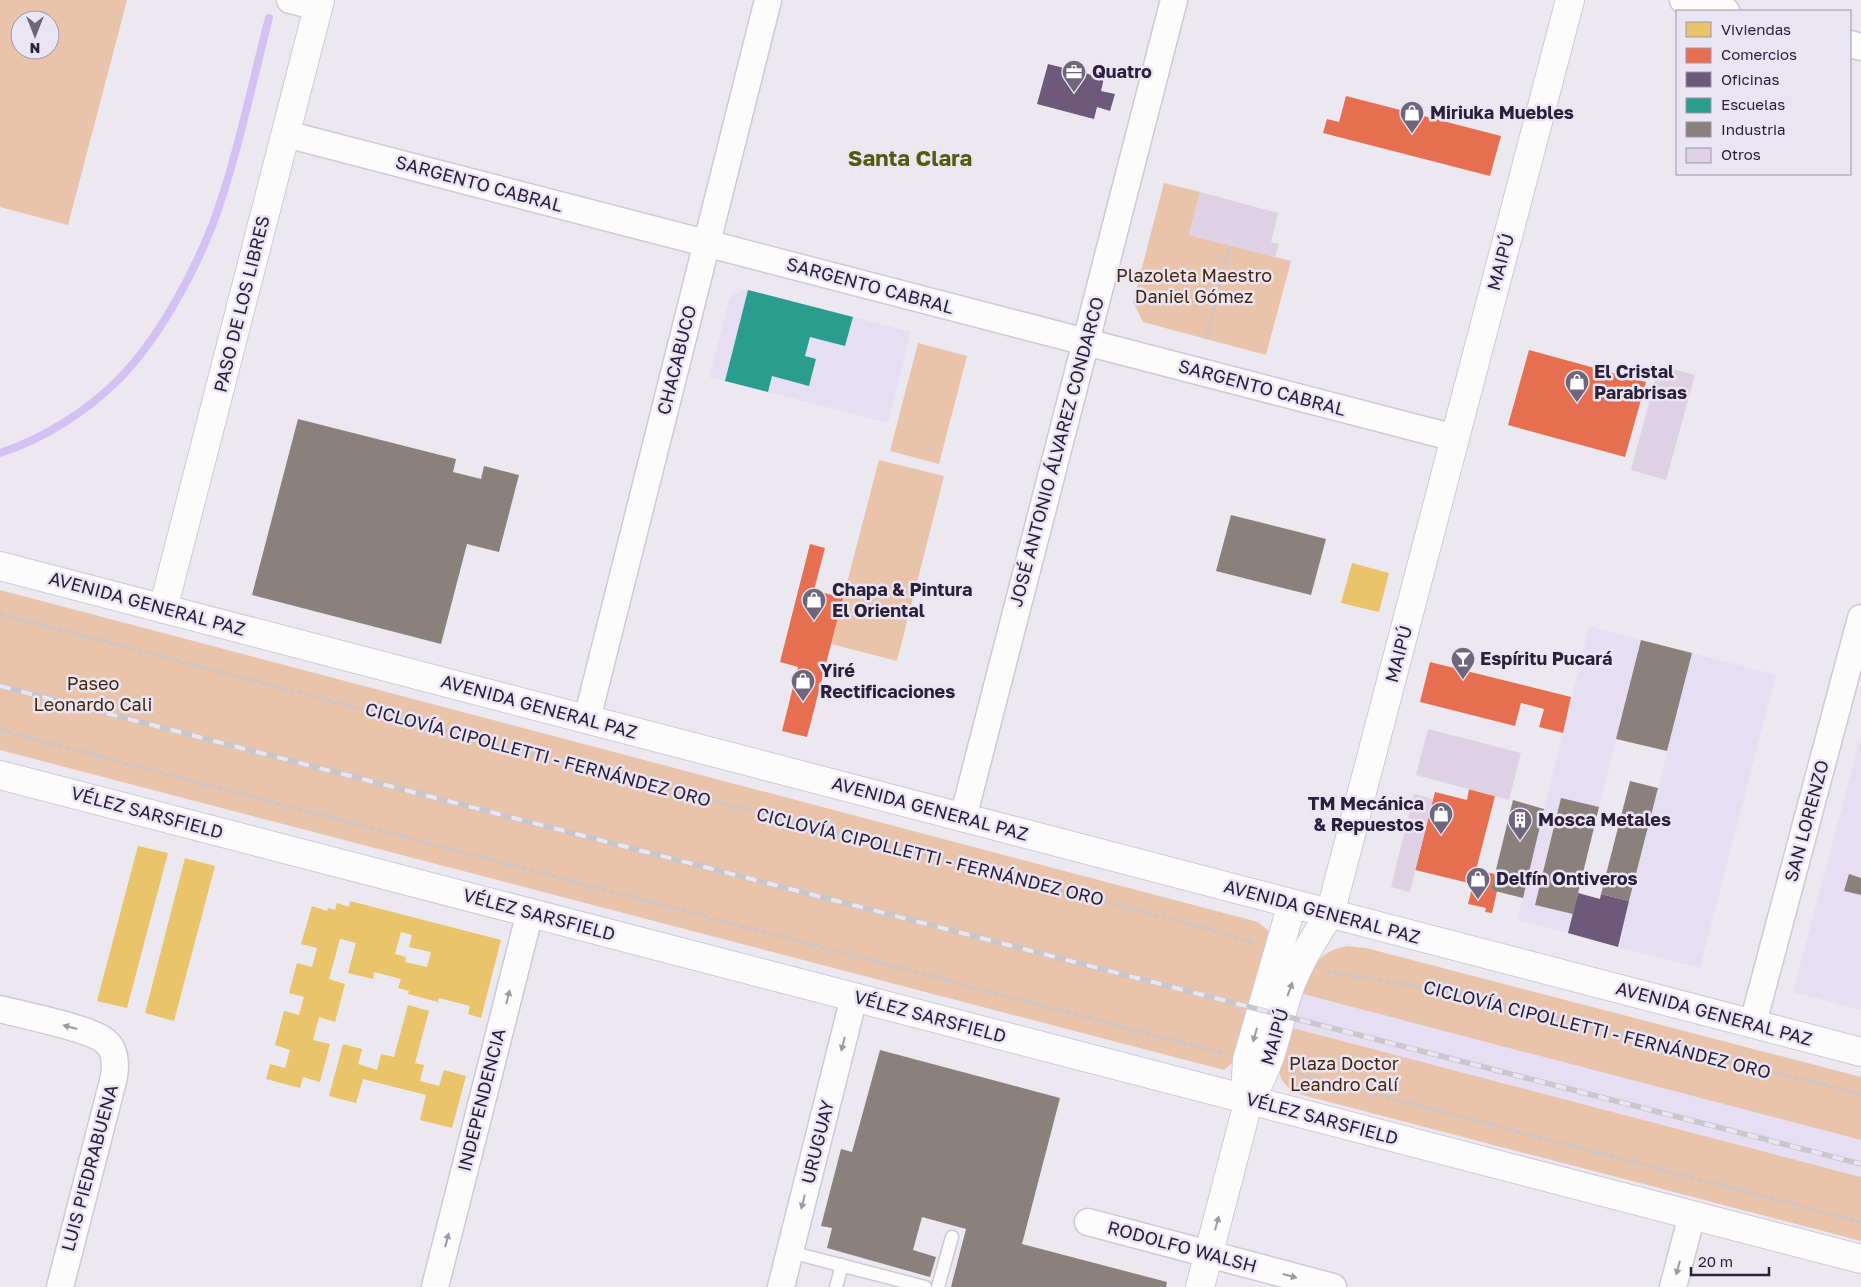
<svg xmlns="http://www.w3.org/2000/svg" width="1861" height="1287" font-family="'Golos Text',sans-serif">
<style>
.built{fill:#e6dff4}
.green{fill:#e9c4aa;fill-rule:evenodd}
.homes{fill:#e9c46a;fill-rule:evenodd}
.shops{fill:#e76f51}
.offices{fill:#6d597a}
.schools{fill:#2a9d8f}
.industry{fill:#8a817c}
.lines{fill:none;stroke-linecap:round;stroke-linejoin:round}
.stream{stroke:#d3c1f3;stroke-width:8}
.building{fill:#ded1e3}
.service-casing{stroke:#cfc8da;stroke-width:15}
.minor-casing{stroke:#cfc8da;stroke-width:29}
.tertiary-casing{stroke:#cfc8da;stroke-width:30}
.primary-casing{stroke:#cfc8da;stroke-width:30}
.path{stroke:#c9c7cc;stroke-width:3;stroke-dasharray:5 2.5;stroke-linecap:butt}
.service{stroke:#fcfcfd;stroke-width:12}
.minor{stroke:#fcfcfd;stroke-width:26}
.tertiary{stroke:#fcfcfd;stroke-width:28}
.primary{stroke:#fcfcfd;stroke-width:28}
.rail-casing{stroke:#c8c7cb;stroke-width:5.5}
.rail{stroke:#eae5f3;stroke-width:4;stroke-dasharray:11;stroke-linecap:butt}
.oneway{fill:#9e99a6}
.labels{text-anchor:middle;stroke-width:5;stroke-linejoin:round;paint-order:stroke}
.poi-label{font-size:18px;font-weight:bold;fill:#2b203c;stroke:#eae5f3;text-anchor:start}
.street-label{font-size:18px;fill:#2b203c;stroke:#eae5f3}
.park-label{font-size:18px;fill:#452609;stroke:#eae5f3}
.district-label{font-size:22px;font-weight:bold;fill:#4d5c0e;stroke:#eae5f3}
</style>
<rect width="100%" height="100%" fill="#ebe8f0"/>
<!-- built -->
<g class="built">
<polygon points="743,289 911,332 888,423 709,377 730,297"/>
<polygon points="1589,626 1641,640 1568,933 1517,920"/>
<polygon points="1692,653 1776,675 1700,968 1618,947"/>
<polygon points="1861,735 1861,1010 1793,992"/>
<polygon points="1299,993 1861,1140 1861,1177 1289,1027"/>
</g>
<!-- green -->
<g class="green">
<path d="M0 0H127L68 225 0 207ZM20 20H50V50H20Z"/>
<polygon points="1164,183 1200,192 1189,235 1291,261 1266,355 1143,322 1133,302"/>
<polygon points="918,343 967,356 939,464 890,451"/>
<polygon points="879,460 944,476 897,661 831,644"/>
<polygon points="0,590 1258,922 1270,932 1240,1050 1231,1064 1224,1070 0,750"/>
<path d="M1348 946 1366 948 1861 1077V1140L1299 993C1311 969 1319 950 1348 946Z"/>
<path d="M1289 1027 1861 1177V1241L1299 1094C1267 1080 1282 1055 1289 1027Z"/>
</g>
<!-- homes -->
<g class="homes">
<polygon points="1352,563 1389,573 1379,612 1341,603"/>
<polygon points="138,846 168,853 127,1008 97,1001"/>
<polygon points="185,858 215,866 174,1021 145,1013"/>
<path d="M350 901 501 940 481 1018 468 1014 470 1006 439 998 438 1002 408 994 409 991 398 988 401 979 374 972 373 979 348 973 356 943 340 939 329 979 345 984 335 1022 319 1017 313 1040 330 1044 320 1082 303 1077 300 1088 266 1079 270 1064 285 1068 290 1050 275 1045 284 1011 299 1015 304 997 289 993 297 963 312 967 317 948 301 944 312 906 327 911 328 908 335 910 337 903 349 907ZM401 932 412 935 409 947 431 952 427 967 405 962 406 957 395 954Z"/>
<polygon points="408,1005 429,1011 415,1063 424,1065 420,1081 439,1086 444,1070 466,1076 452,1128 420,1120 426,1095 363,1079 356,1103 329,1096 343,1044 362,1049 358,1064 377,1070 381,1054 394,1057"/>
</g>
<!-- shops -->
<g class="shops">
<polygon points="1346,96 1501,136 1490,176 1323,133 1327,119 1339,122"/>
<polygon points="1529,350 1646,382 1625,457 1508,425"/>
<polygon points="810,544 825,548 814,590 843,598 807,737 782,731 798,667 780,662"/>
<polygon points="1430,662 1571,697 1563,733 1539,727 1544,709 1521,703 1515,726 1420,702"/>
<polygon points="1469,789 1495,796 1476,870 1495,874 1491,890 1497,891 1492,913 1485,912 1486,908 1468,904 1473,884 1415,870 1435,792 1467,800"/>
</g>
<!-- offices -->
<g class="offices">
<polygon points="1048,64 1104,78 1101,91 1115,94 1110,111 1097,107 1094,119 1037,104"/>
<polygon points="1578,893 1600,899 1601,894 1629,901 1618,947 1568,933"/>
</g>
<!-- schools -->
<polygon class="schools" points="748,290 853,317 845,346 810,337 805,356 816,359 809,386 772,376 768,392 725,381"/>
<!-- industry -->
<g class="industry">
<polygon points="298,419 456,459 453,472 481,479 484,466 519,475 499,552 467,544 441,644 252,595"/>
<polygon points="1231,515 1326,539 1311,595 1216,571"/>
<polygon points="1641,640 1692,653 1667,751 1616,739"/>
<polygon points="1630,781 1658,788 1629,901 1601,894"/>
<polygon points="1561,798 1599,807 1573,914 1535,905"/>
<polygon points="1513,800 1544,809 1523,898 1491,890"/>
<polygon points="1849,874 1861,878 1861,895 1844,891"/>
<polygon points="880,1050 1060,1098 1022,1244 1167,1282 1166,1287 951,1287 966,1229 922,1217 913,1250 936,1257 930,1277 827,1248 832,1228 821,1226 841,1149 852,1152"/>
</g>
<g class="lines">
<!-- stream -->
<path class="stream" d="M0 453C43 439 86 412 118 380 157 341 192 277 212 226 237 159 251 87 269 18"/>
</g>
<!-- building -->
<g class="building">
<polygon points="1200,192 1278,213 1271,242 1279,244 1275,257 1189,235"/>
<polygon points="1659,365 1695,375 1666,480 1631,470"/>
<polygon points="1428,729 1521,753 1509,800 1416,775"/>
<polygon points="1414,794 1433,799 1410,892 1391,887"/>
</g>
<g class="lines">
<defs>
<g id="service">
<polyline points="790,1252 925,1287"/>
<polyline points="836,1287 842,1265"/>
<polyline points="938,1287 952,1237"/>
</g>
<g id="minor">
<polyline points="290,0 318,7"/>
<polyline points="1683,0 1726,11"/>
<polyline points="1850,44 1861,47"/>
<polyline points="286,134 1455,438"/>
<polyline points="587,719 768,0"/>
<polyline points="963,818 1174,0"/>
<path d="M0 1009C22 1015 90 1028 105 1041 116 1050 116 1064 114 1077L60 1287"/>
<polyline points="1753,1023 1861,618"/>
<polyline points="1088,1222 1333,1287"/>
<polyline points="435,1287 530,912"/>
<polyline points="781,1287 854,997"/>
<polyline points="1673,1287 1692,1215"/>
</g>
<g id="tertiary">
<polyline points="163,609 320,0"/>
<polyline points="0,775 1861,1259"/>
<polyline points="1249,1099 1246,1078 1247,1060 1292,904"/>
<path d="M1200 1287 1249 1099C1270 1070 1276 1034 1286 999 1295 968 1312 941 1330 914L1570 0"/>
</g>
<polyline id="primary" points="0,566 1861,1052"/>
</defs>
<!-- service casing -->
<use href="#service" class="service-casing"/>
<!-- minor casing -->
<use href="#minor" class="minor-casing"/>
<!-- tertiary casing -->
<use href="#tertiary" class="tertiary-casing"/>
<!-- primary casing -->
<use href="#primary" class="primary-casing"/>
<!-- path -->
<g class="path">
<polyline points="1206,339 1230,246"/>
<polyline points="0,614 525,752 1205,928 1253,943"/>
<polyline points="0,730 1222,1053"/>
<polyline points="1326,971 1473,996 1861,1094"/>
<polyline points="1291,1072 1861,1222"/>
</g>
<!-- service -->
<use href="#service" class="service"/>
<!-- minor -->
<use href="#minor" class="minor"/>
<!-- tertiary -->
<use href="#tertiary" class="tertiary"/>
<!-- primary -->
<use href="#primary" class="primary"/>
<defs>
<polyline id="rail" points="0,686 1861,1164"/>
</defs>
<!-- rail casing -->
<use href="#rail" class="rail-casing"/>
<!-- rail -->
<use href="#rail" class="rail"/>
</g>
<!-- one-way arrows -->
<defs><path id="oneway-solid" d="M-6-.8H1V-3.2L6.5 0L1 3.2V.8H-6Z" transform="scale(1.25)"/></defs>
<g class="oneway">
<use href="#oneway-solid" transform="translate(1290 989) rotate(-70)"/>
<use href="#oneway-solid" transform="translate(508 997) rotate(-76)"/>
<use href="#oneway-solid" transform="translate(70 1027) rotate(-165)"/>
<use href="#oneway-solid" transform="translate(1255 1035) rotate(106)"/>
<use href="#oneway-solid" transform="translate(843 1044) rotate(104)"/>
<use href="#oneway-solid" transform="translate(803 1202) rotate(104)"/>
<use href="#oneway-solid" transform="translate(1217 1223) rotate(-75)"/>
<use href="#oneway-solid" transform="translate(447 1240) rotate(-76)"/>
<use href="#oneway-solid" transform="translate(1678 1268) rotate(105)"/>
<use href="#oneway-solid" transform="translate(1290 1276) rotate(15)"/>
</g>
<!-- icons -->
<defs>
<symbol id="office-pin" viewBox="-11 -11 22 30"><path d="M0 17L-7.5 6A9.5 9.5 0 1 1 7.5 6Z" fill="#6e667b" stroke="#eae5f3"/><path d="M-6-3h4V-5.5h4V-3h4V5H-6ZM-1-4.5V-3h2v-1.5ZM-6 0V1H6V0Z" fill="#fff"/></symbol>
<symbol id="shop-pin" viewBox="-11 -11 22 30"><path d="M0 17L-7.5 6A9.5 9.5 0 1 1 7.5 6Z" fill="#6e667b" stroke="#eae5f3"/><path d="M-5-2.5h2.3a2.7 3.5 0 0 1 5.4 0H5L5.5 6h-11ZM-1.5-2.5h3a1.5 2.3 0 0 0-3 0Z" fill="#fff"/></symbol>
<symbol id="bar-pin" viewBox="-11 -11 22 30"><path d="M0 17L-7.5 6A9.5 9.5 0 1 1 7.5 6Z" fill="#6e667b" stroke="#eae5f3"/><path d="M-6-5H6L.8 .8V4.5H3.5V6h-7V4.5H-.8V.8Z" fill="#fff"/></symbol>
<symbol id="building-pin" viewBox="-11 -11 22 30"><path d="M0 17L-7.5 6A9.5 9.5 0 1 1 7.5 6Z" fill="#6e667b" stroke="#eae5f3"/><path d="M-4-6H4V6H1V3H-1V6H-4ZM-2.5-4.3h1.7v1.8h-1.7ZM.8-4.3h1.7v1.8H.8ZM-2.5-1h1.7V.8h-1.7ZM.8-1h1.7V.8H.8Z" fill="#fff"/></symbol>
</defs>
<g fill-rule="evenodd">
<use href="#office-pin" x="1060" y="58" width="28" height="38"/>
<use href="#shop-pin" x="1398" y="99" width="28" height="38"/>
<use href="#shop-pin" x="1563" y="368" width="28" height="38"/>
<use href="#shop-pin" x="800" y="586" width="28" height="38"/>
<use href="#bar-pin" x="1449" y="645" width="28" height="38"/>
<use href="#shop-pin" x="789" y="667" width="28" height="38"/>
<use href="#shop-pin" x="1427" y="800" width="28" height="38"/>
<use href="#building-pin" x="1506" y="806" width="28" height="38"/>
<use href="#shop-pin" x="1464" y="865" width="28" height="38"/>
</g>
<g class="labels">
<!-- poi labels -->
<g class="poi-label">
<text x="1092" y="78">Quatro</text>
<text x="1430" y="119">Miriuka Muebles</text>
<text x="1594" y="378">El Cristal<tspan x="1594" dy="21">Parabrisas</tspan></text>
<text x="832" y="596">Chapa &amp; Pintura<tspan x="832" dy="21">El Oriental</tspan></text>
<text x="1480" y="665">Espíritu Pucará</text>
<text x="820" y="677">Yiré<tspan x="820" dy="21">Rectificaciones</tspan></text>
<text x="1424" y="810" text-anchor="end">TM Mecánica<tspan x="1424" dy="21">&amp; Repuestos</tspan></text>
<text x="1538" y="826">Mosca Metales</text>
<text x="1496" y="885">Delfín Ontiveros</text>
</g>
<!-- street labels -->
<g class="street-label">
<text transform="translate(479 184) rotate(15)" y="6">SARGENTO CABRAL</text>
<text transform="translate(1501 262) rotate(-75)" y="6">MAIPÚ</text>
<text transform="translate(870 286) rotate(15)" y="6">SARGENTO CABRAL</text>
<text transform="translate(242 304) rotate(-76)" y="6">PASO DE LOS LIBRES</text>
<text transform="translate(677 360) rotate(-76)" y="6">CHACABUCO</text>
<text transform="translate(1262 388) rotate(15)" y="6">SARGENTO CABRAL</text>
<text transform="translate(1057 452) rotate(-75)" y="6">JOSÉ ANTONIO ÁLVAREZ CONDARCO</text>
<text transform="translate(147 604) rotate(15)" y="6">AVENIDA GENERAL PAZ</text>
<text transform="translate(1399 654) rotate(-75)" y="6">MAIPÚ</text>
<text transform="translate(539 707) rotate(15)" y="6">AVENIDA GENERAL PAZ</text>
<text transform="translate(538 755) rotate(15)" y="6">CICLOVÍA CIPOLLETTI - FERNÁNDEZ ORO</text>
<text transform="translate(930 809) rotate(15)" y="6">AVENIDA GENERAL PAZ</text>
<text transform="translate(147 813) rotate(15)" y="6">VÉLEZ SARSFIELD</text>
<text transform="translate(1807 821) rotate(-75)" y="6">SAN LORENZO</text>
<text transform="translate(930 857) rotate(14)" y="6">CICLOVÍA CIPOLLETTI - FERNÁNDEZ ORO</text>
<text transform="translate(1322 912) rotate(15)" y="6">AVENIDA GENERAL PAZ</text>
<text transform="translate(539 915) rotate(15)" y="6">VÉLEZ SARSFIELD</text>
<text transform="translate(1714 1014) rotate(15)" y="6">AVENIDA GENERAL PAZ</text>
<text transform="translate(930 1017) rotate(15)" y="6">VÉLEZ SARSFIELD</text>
<text transform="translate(1597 1030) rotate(14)" y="6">CICLOVÍA CIPOLLETTI - FERNÁNDEZ ORO</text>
<text transform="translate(1275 1037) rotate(-74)" y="6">MAIPÚ</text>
<text transform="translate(482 1100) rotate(-76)" y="6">INDEPENDENCIA</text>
<text transform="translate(1322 1119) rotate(15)" y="6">VÉLEZ SARSFIELD</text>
<text transform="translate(818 1142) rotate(-76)" y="6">URUGUAY</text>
<text transform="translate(90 1168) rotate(-75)" y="6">LUIS PIEDRABUENA</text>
<text transform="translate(1182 1247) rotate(15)" y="6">RODOLFO WALSH</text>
</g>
<!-- park labels -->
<g class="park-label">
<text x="1194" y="282">Plazoleta Maestro<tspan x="1194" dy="21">Daniel Gómez</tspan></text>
<text x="93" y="690">Paseo<tspan x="93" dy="21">Leonardo Cali</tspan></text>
<text x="1344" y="1070">Plaza Doctor<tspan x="1344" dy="21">Leandro Calí</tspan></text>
</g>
<!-- district labels -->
<g class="district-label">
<text x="910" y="166">Santa Clara</text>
</g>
</g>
<!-- legend -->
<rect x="1676" y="10" width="175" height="165" fill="#eae5f3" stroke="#9e96aa"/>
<rect x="1686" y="22" width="25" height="15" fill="#e9c46a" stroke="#9e96aa"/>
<text x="1721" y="35" font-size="15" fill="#2b203c">Viviendas</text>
<rect x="1686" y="48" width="25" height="15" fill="#e76f51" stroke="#9e96aa"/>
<text x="1721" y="60" font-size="15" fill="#2b203c">Comercios</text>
<rect x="1686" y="72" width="25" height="15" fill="#6d597a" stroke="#9e96aa"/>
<text x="1721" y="85" font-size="15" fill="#2b203c">Oficinas</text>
<rect x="1686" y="98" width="25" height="15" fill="#2a9d8f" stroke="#9e96aa"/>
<text x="1721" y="110" font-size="15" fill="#2b203c">Escuelas</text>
<rect x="1686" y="122" width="25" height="15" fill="#8a817c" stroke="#9e96aa"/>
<text x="1721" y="135" font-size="15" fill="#2b203c">Industria</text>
<rect x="1686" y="148" width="25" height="15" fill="#ded1e3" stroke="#9e96aa"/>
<text x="1721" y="160" font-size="15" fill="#2b203c">Otros</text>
<!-- north arrow -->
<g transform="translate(35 35) rotate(180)"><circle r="24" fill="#eae5f3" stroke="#9e96aa"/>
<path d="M0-4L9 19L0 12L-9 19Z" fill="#6e667b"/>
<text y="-8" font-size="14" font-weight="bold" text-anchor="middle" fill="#2b203c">N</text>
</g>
<!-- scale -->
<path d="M1691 1267v8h78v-8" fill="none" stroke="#2b203c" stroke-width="2.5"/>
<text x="1698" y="1267" font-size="15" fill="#2b203c" stroke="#eae5f3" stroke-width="4" paint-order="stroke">20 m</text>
</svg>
